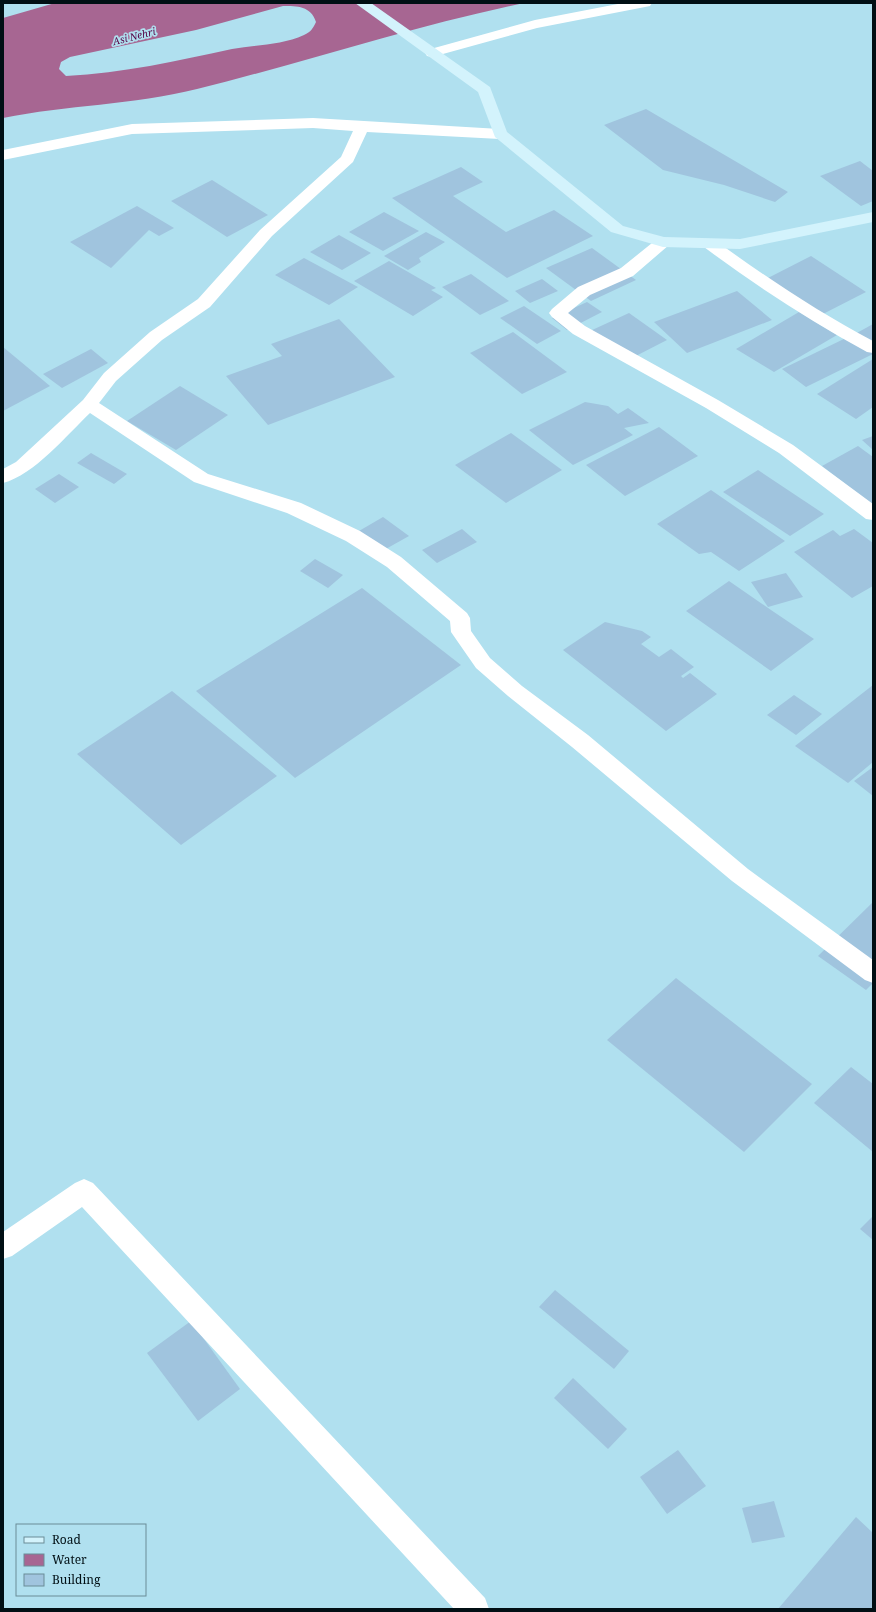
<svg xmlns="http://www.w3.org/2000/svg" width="876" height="1612" font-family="'Noto Serif',serif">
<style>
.water{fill:#a76692;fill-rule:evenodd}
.building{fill:#a0c4de}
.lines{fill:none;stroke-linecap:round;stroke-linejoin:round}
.minor{fill:#fff;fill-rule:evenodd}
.secondary{fill:#d3f3fc;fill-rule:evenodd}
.labels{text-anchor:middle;stroke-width:3.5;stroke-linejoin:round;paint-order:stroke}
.far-water-label{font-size:10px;font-style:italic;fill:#570445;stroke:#b0e0ef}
</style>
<rect width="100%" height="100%" fill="#b0e0ef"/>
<!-- water -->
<path class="water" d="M55 3H524C413 26 306 62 197 89 133 105 67 105 3 118V18ZM283 6C297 6 311 6 316 22 313 28 311 32 304 35 282 45 256 45 232 49 177 61 123 73 66 76L59 69 61 62 70 57 196 30Z"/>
<!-- building -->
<g class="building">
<polygon points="646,109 788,192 775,202 724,185 663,170 604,125"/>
<polygon points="860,161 873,171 873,201 861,206 820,176"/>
<polygon points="461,167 483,182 453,196 506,232 554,210 593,236 507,278 392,198"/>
<polygon points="212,180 268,215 227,237 171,201"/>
<polygon points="137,206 174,228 159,236 149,230 111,268 70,242"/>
<polygon points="384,212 419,231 383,251 349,232"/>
<polygon points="426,232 445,242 419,258 421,262 408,270 384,256"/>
<polygon points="339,235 371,253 342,270 310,252"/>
<polygon points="592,248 636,280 591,301 546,268"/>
<polygon points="811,256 866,292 819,316 764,280"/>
<polygon points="304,258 358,287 329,305 275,275"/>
<polygon points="389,261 436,288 431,290 443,297 413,316 354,281"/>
<polygon points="471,274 509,301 480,315 442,287"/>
<polygon points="542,279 558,291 530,303 515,291"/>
<polygon points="737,291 772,320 687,353 654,322"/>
<polygon points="587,302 602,312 567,330 552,318"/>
<polygon points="524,306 561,331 537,344 500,318"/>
<polygon points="799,312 837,335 774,372 736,349"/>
<polygon points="629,313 667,340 628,360 590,331"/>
<polygon points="339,319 395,377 268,425 226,376 282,356 271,344"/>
<polygon points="873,324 873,346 855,334"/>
<polygon points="513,332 567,372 522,394 470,353"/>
<polygon points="850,336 873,353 873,354 806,387 782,369"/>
<polygon points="3,347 50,386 3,411"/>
<polygon points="91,349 108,363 62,388 43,374"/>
<polygon points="873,359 873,407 856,419 817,394"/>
<polygon points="180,386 228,415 176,450 127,421"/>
<polygon points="585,402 608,406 618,414 628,408 649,423 624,428 633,435 573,465 529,430"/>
<polygon points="659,427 698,456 625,496 586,465"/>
<polygon points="511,433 562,470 506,503 455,465"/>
<polygon points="873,436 873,450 862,440"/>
<polygon points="858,446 873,457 873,505 822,466"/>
<polygon points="91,453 127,474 114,484 77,463"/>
<polygon points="758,470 824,514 790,536 723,492"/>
<polygon points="59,474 79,487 55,503 35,489"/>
<polygon points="711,490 785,541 739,571 711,552 699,554 657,524"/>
<polygon points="383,517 409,536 384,550 359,531"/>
<polygon points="462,529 477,542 437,563 422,550"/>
<polygon points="854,529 873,543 873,586 852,598 794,552 833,530 840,536"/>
<polygon points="315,559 343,575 328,588 300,571"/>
<polygon points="786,573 803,597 768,607 751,582"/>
<polygon points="729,581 771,610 814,639 771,671 686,611"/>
<polygon points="362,588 461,665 295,778 196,691"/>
<polygon points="605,622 642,631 651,637 641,644 659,657 671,649 694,667 681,676 683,678 690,673 717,694 666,731 563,650"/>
<polygon points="873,685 873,762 848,783 795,746"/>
<polygon points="172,691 277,776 181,845 77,754"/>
<polygon points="794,695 822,714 796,735 767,715"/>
<polygon points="873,767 873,796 854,781"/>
<polygon points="873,902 873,983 866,990 818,956"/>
<polygon points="676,978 812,1084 744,1152 607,1040"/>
<polygon points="851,1067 873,1084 873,1152 814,1103"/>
<polygon points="873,1216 873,1240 860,1229"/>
<polygon points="555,1290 629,1351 614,1369 539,1307"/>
<polygon points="191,1321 240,1389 198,1421 147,1353"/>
<polygon points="573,1378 627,1429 608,1449 554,1398"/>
<polygon points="678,1450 706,1486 667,1514 640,1477"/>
<polygon points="774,1501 785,1537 752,1543 742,1508"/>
<polygon points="856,1517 873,1533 873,1609 778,1609"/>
</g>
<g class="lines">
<!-- minor -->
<g class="minor">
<polygon points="623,3 652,3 650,6 645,7 537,28 432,57 427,56 425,53 427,50 535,20"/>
<path d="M313 118 500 129 505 131 508 134 505 137 500 139 367 132 353 162 272 236 210 307 162 340 116 381 99 403 208 474 301 503 360 531 401 557 467 613 470 618 471 631 490 658 522 686 588 735 748 869 873 960V983L865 980 732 881 572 747 508 696 476 668 451 632 450 621 387 567 346 541 287 513 194 482 90 413C67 435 34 475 3 483V469L16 462 83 400 104 373 150 332 198 299 260 230 341 157 353 131 313 128 132 134 3 160V150L132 124Z"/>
<polygon points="663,237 669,239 671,242 669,245 633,276 590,295 568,313 585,326 718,400 793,445 873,504 873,520 866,519 779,453 706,408 573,334 552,317 549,313 552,309 578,287 621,268 657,239"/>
<path d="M710 239 716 241C766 277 818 312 873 341V353L867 352C810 321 756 286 704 247L702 244 704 241Z"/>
<polygon points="84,1179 93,1183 485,1598 489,1609 454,1609 82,1207 12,1256 3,1259 3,1232 75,1183"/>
</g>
<!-- secondary -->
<polygon class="secondary" points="355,3 371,3 490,87 507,132 623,226 664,237 740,239 873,212 873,222 740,249 663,247 611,232 495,137 478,92"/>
</g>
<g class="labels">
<!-- far-water labels -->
<g class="far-water-label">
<text transform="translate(134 36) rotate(-14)" y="4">Asi Nehri</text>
</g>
</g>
<!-- border -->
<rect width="876" height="1612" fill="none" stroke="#010f14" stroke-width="8"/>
<!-- legend -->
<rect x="16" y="1524" width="130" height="72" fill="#b0e0ef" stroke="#6a8c97"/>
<rect x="24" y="1537" width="20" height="6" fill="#d3f3fc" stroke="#6a8c97"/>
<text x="52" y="1544" font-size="12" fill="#010f14">Road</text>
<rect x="24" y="1554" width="20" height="12" fill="#a76692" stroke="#6a8c97"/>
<text x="52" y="1564" font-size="12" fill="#010f14">Water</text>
<rect x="24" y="1574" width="20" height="12" fill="#a0c4de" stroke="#6a8c97"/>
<text x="52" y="1584" font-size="12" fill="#010f14">Building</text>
</svg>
